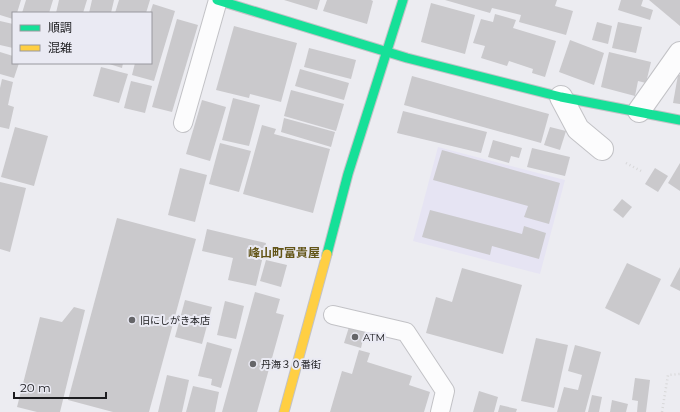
<svg xmlns="http://www.w3.org/2000/svg" width="680" height="412" font-family="Montserrat,'Noto Sans JP',sans-serif">
<style>
.commercial{fill:#e6e4f3}
.building{fill:#cac9cc}
.lines{fill:none;stroke-linecap:round;stroke-linejoin:round}
.lane-casing{stroke:#c2c2c6;stroke-width:20}
.street-casing{stroke:#c2c2c6;stroke-width:24}
.fast-casing{stroke:#c2c2c6;stroke-width:11}
.slow-casing{stroke:#c2c2c6;stroke-width:11}
.path{stroke:#d7d7d8;stroke-width:2.5;stroke-dasharray:1 3;stroke-linecap:butt}
.lane{stroke:#fcfcfd;stroke-width:18}
.street{stroke:#fcfcfd;stroke-width:22}
.fast{stroke:#16e098;stroke-width:9}
.slow{stroke:#ffcf43;stroke-width:9}
.poi-dot{fill:#656568;stroke:#eaeaf3;stroke-width:1.5}
.labels{text-anchor:middle;stroke-width:4;stroke-linejoin:round;paint-order:stroke}
.poi-label{font-size:10px;fill:#1c1c1f;stroke:#eaeaf3;text-anchor:start}
.quarter-label{font-size:12px;font-weight:bold;fill:#635518;stroke:#eaeaf3}
</style>
<rect width="100%" height="100%" fill="#ececf1"/>
<!-- commercial -->
<polygon class="commercial" points="438,147 565,180 540,274 413,241"/>
<!-- building -->
<g class="building">
<polygon points="0,0 21,0 17,13 13,13 13,19 0,15"/>
<polygon points="26,0 53,0 49,13 22,13"/>
<polygon points="59,0 87,0 83,13 56,13"/>
<polygon points="92,0 114,0 111,13 89,13"/>
<polygon points="119,0 150,0 146,13 115,13"/>
<polygon points="284,0 320,0 317,10"/>
<polygon points="327,0 371,0 373,1 367,24 323,11"/>
<polygon points="445,0 557,0 555,6 573,11 566,35 519,22 521,15 492,8 490,13"/>
<polygon points="621,0 643,0 641,6 653,10 650,20 618,10"/>
<polygon points="649,0 680,0 680,26"/>
<polygon points="431,3 475,15 465,54 421,42"/>
<polygon points="153,4 175,11 154,81 132,75 135,63 151,63 150,13"/>
<polygon points="495,14 516,20 513,28 556,41 545,77 532,73 533,69 509,61 507,66 481,58 485,46 473,43 481,19 493,22"/>
<polygon points="177,19 198,25 172,112 152,107"/>
<polygon points="0,21 13,24 13,48 0,45"/>
<polygon points="597,22 612,26 608,44 592,40"/>
<polygon points="618,22 642,27 636,53 612,48"/>
<polygon points="234,26 297,43 281,102 250,94 249,98 216,90"/>
<polygon points="570,40 604,53 594,85 559,72"/>
<polygon points="309,48 356,60 351,79 304,67"/>
<polygon points="0,52 13,56 13,63 19,63 14,78 0,74"/>
<polygon points="609,52 651,62 646,83 638,81 635,96 601,87"/>
<polygon points="106,63 123,63 122,68"/>
<polygon points="101,67 128,74 119,103 93,96"/>
<polygon points="300,69 349,83 344,100 295,86"/>
<polygon points="678,75 680,75 680,104 673,103"/>
<polygon points="412,76 549,114 541,143 404,105"/>
<polygon points="2,79 13,82 8,105 14,107 9,129 0,127 0,88"/>
<polygon points="131,81 152,86 145,113 124,108"/>
<polygon points="291,90 344,104 336,131 284,116"/>
<polygon points="233,98 260,105 249,146 222,140"/>
<polygon points="202,100 226,107 210,161 186,154"/>
<polygon points="403,111 487,132 481,153 397,133"/>
<polygon points="284,118 335,132 331,147 281,132"/>
<polygon points="262,125 276,129 274,134 330,149 313,213 243,194"/>
<polygon points="15,127 48,136 34,186 1,177"/>
<polygon points="550,127 566,131 560,150 544,145"/>
<polygon points="493,140 522,148 519,158 511,156 509,163 488,157"/>
<polygon points="220,143 251,151 239,192 209,184"/>
<polygon points="532,148 570,157 565,176 527,167"/>
<polygon points="442,150 560,183 549,224 524,217 528,206 433,180"/>
<polygon points="680,163 680,191 668,183"/>
<polygon points="180,168 207,175 195,222 168,215"/>
<polygon points="655,168 668,176 658,192 645,184"/>
<polygon points="0,182 26,188 10,252 0,249"/>
<polygon points="622,199 632,207 623,218 613,210"/>
<polygon points="430,210 522,234 524,226 546,233 539,259 492,246 490,255 422,237"/>
<polygon points="117,218 196,239 149,412 113,412 68,400"/>
<polygon points="207,229 266,243 256,286 228,280 233,258 202,251"/>
<polygon points="266,260 287,265 281,287 260,281"/>
<polygon points="627,263 661,279 639,325 605,308"/>
<polygon points="680,267 680,291 670,286"/>
<polygon points="462,268 522,285 503,354 426,333 436,297 452,302"/>
<polygon points="255,292 280,299 276,313 284,315 257,412 222,412"/>
<polygon points="185,300 212,307 202,344 175,337"/>
<polygon points="225,301 244,306 236,339 217,335"/>
<polygon points="74,307 85,310 60,412 37,412 17,407 40,317 62,322"/>
<polygon points="349,327 365,331 361,348 344,343"/>
<polygon points="536,338 568,345 554,408 521,401"/>
<polygon points="207,342 232,349 221,388 211,385 212,379 198,376"/>
<polygon points="575,345 601,352 585,412 557,412 564,387 578,390 582,375 568,371"/>
<polygon points="359,350 370,353 367,362 412,376 409,385 430,392 424,412 330,412 342,371 352,374"/>
<polygon points="167,375 189,380 182,412 158,412"/>
<polygon points="635,378 650,380 646,412 637,412 638,401 632,400"/>
<polygon points="193,386 219,392 215,412 186,412"/>
<polygon points="479,391 498,397 494,412 473,412"/>
<polygon points="592,395 602,397 599,412 588,412"/>
<polygon points="612,400 628,404 626,412 610,412"/>
<polygon points="500,405 517,409 516,412 498,412"/>
</g>
<g class="lines">
<defs>
<g id="lane">
<polyline points="183,123 218,0"/>
<polyline points="333,315 406,332 445,391 440,412"/>
</g>
<g id="street">
<polyline points="561,97 578,129 602,149"/>
<polyline points="639,111 680,53"/>
</g>
<g id="fast">
<polyline points="217,0 407,58 561,97 680,120"/>
<polyline points="327,254 348,174 403,0"/>
</g>
<polyline id="slow" points="284,412 327,254"/>
</defs>
<!-- lane casing -->
<use href="#lane" class="lane-casing"/>
<!-- street casing -->
<use href="#street" class="street-casing"/>
<!-- fast casing -->
<use href="#fast" class="fast-casing"/>
<!-- slow casing -->
<use href="#slow" class="slow-casing"/>
<!-- path -->
<g class="path">
<polyline points="626,163 643,172"/>
<polyline points="662,412 668,375 680,374"/>
</g>
<!-- lane -->
<use href="#lane" class="lane"/>
<!-- street -->
<use href="#street" class="street"/>
<!-- fast -->
<use href="#fast" class="fast"/>
<!-- slow -->
<use href="#slow" class="slow"/>
</g>
<!-- markers -->
<g class="poi-dot">
<circle cx="132" cy="320" r="4"/>
<circle cx="355" cy="337" r="4"/>
<circle cx="253" cy="364" r="4"/>
</g>
<g class="labels">
<!-- poi labels -->
<g class="poi-label">
<text x="140" y="324">旧にしがき本店</text>
<text x="363" y="341">ATM</text>
<text x="261" y="368">丹海３０番街</text>
</g>
<!-- quarter labels -->
<g class="quarter-label">
<text x="284" y="257">峰山町富貴屋</text>
</g>
</g>
<!-- legend -->
<rect x="12" y="12" width="140" height="52" fill="#eaeaf3" stroke="#98989e"/>
<rect x="20" y="25" width="20" height="6" fill="#16e098" stroke="#98989e"/>
<text x="48" y="32" font-size="12" fill="#1c1c1f">順調</text>
<rect x="20" y="45" width="20" height="6" fill="#ffcf43" stroke="#98989e"/>
<text x="48" y="52" font-size="12" fill="#1c1c1f">混雑</text>
<!-- scale -->
<path d="M14 392v6h92v-6" fill="none" stroke="#1c1c1f" stroke-width="2"/>
<text x="20" y="392" font-size="12" fill="#1c1c1f" stroke="#eaeaf3" stroke-width="3" paint-order="stroke">20 m</text>
</svg>
